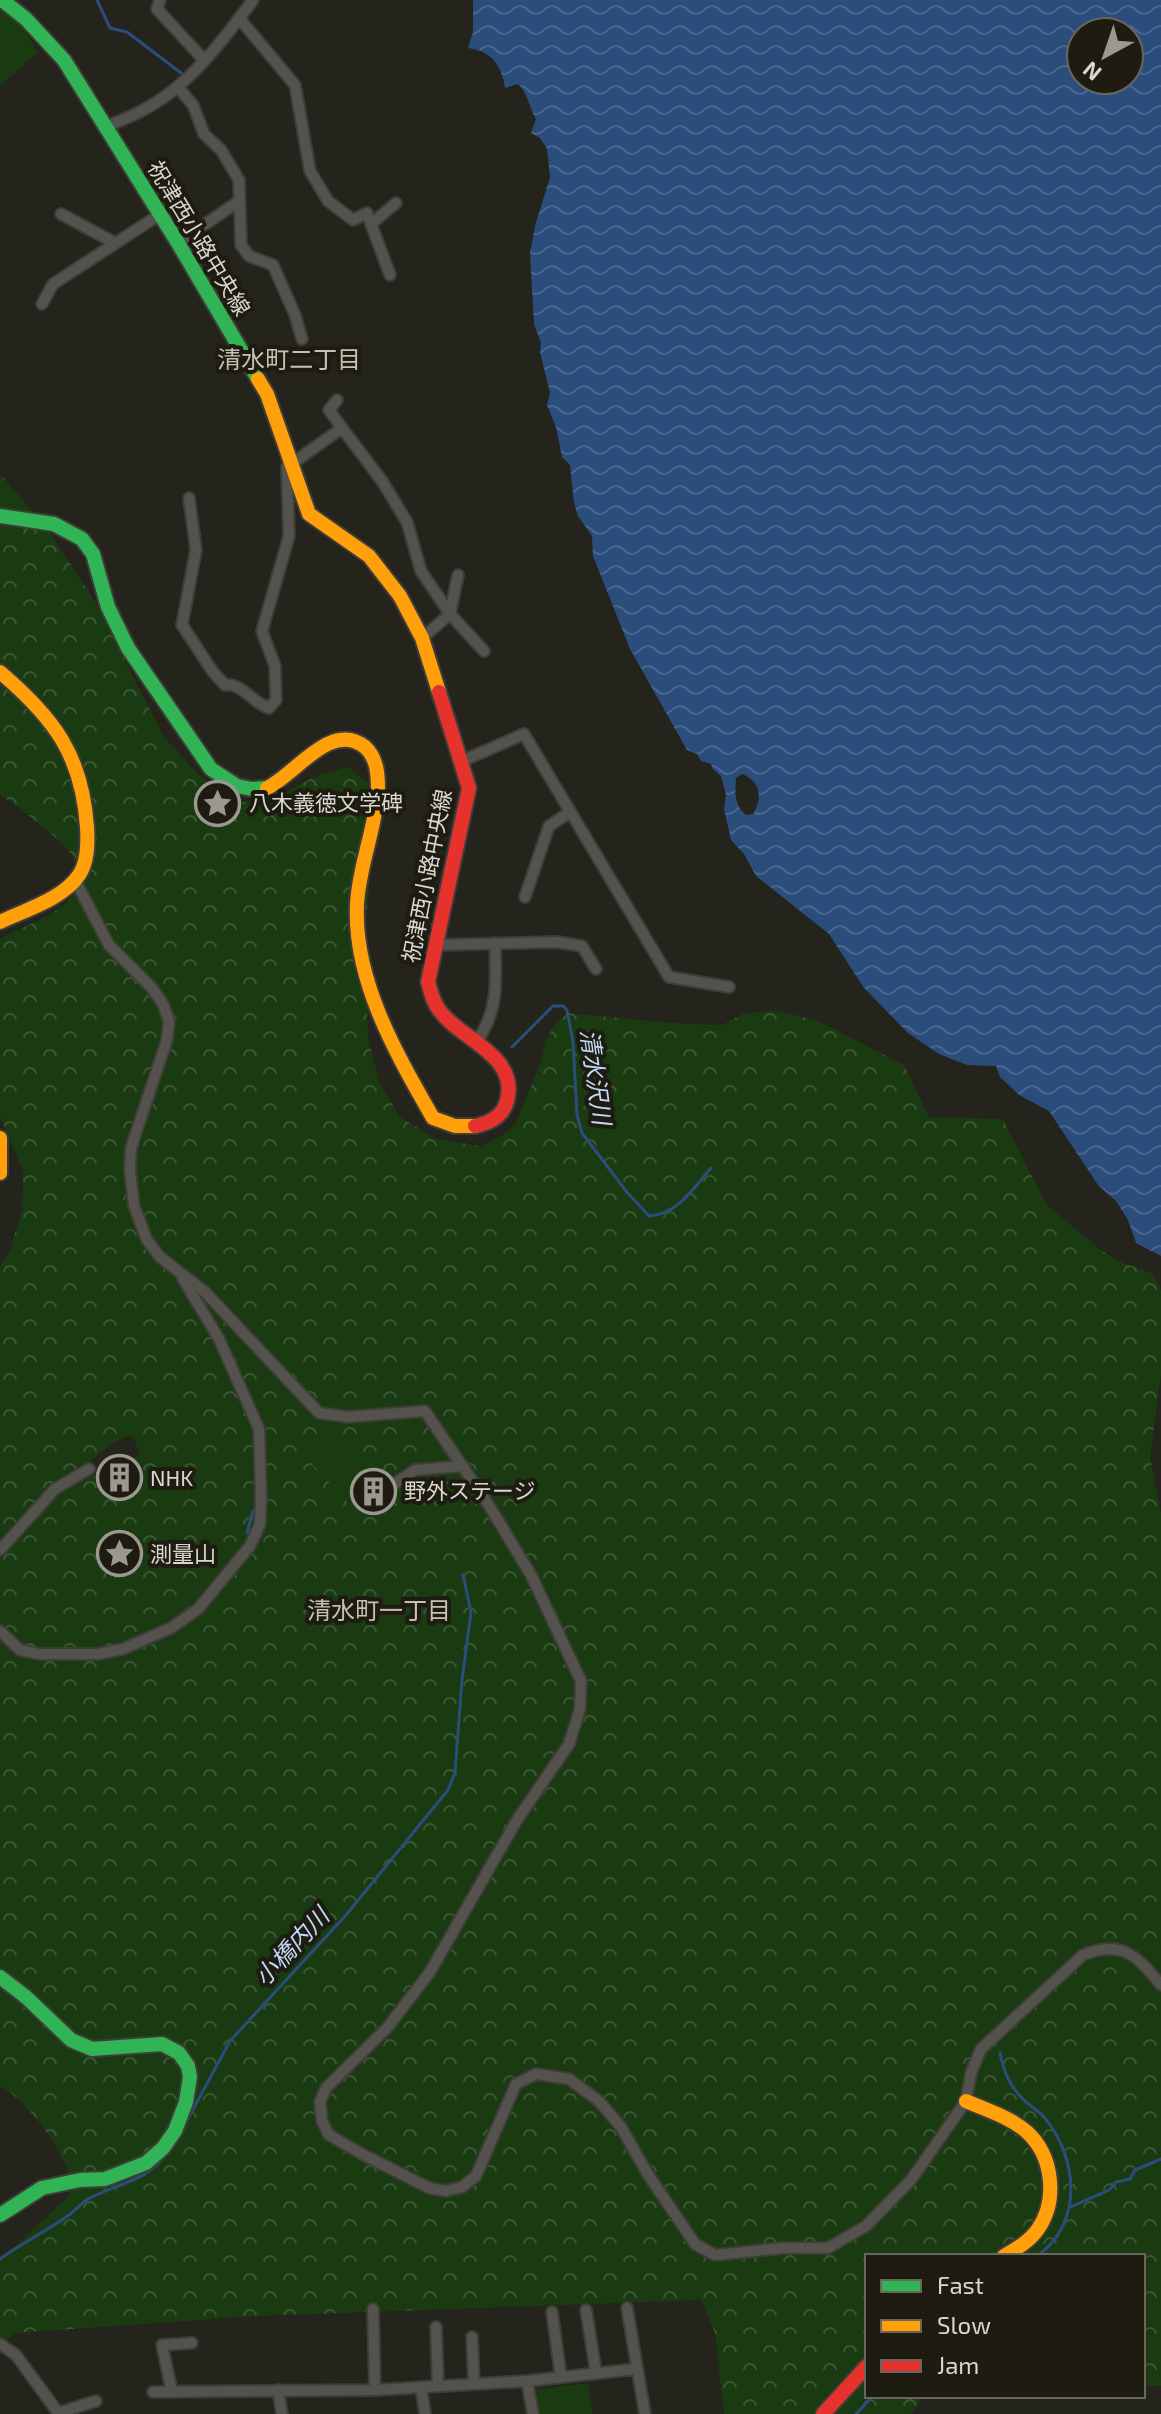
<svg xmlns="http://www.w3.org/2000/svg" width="1161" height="2414" font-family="'Exo 2','Noto Sans JP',sans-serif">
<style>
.forest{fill:url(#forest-crowns);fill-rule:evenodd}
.park{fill:#1a3a12}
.water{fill:url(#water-waves);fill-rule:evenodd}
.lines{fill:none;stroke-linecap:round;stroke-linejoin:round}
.stream{stroke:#2a4d7c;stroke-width:3}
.street-casing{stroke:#3e3d37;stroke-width:14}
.fast-casing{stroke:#3e3d37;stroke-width:18}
.slow-casing{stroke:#3e3d37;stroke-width:18}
.jam-casing{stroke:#3e3d37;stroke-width:18}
.street{stroke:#53524c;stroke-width:10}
.fast{stroke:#30b455;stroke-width:14}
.slow{stroke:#ff9f0a;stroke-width:14}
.jam{stroke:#e5322d;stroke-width:14}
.labels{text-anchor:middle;stroke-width:8;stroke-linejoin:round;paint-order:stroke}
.street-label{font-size:22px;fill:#d9d7d0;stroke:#1e1b10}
.poi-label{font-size:22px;fill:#d9d7d0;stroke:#1e1b10;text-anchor:start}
.neighbourhood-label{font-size:24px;fill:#c6c2b3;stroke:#1e1b10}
.water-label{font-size:24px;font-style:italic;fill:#c1d8f8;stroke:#1e1b10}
</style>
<defs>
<pattern id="forest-crowns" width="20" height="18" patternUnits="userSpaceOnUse" patternTransform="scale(2)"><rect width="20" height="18" fill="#1a3a12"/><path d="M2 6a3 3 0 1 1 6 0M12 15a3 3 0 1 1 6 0" fill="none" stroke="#3b5633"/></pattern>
<pattern id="water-waves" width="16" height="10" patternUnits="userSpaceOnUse" patternTransform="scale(2)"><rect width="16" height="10" fill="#2a4d7c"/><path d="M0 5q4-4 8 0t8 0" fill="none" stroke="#48668e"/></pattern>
</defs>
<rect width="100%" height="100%" fill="#24231c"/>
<!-- forest -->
<path class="forest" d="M0 474 46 527 94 600 164 737 199 775 239 802 269 801 314 777 348 767 368 783 375 824 365 931 368 1038 379 1081 399 1116 436 1139 481 1146 501 1136 515 1125 540 1064 547 1039 554 1025 568 1013 671 1023 722 1025 745 1013 779 1011 818 1021 904 1065 929 1117 1003 1119 1046 1204 1102 1251 1123 1263 1152 1273 1161 1290V1375L1150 1457 1161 1513V2386H1143V2256H867V2396H923L911 2414H724L715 2333 701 2300 257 2316 16 2333 0 2344V2260L70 2195C69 2185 69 2173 65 2164 52 2136 26 2101 0 2086V1267L10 1249 22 1211 23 1172 0 1116V939C18 929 59 914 70 898 77 888 78 865 72 855 62 839 16 806 0 794ZM127 1436 133 1437 140 1455 92 1476 88 1463 110 1445Z"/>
<!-- park -->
<g class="park">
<polygon points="0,9 23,27 38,52 0,86"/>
<polygon points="334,1428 395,1487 364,1509 353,1508 302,1453 322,1429"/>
<polygon points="588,2383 593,2414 540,2414 535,2389"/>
</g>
<!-- water -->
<path class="water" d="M473 0H1161V1256L1136 1243 1128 1220 1116 1201 1098 1185 1049 1111 1019 1095 1000 1077 996 1066 967 1065 939 1054 908 1033 864 988 829 934 756 876 744 854 731 840 724 809 726 795 721 776 713 769 711 764 701 761 697 754 687 750 630 649 593 556 592 536 578 516 574 503 570 465 562 457 556 427 547 405 550 393 540 352 541 343 534 324 530 253 535 226 550 177 547 149 540 138 531 133 536 119C529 107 528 93 518 84L505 88C502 65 491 51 468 48L473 32ZM1081 32H1129V80H1081ZM742 774C761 781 763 799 753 814L746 815C734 805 735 793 736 778Z"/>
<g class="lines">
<!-- stream -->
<g class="stream">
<polyline points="97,0 110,28 127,32 181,73"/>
<path d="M512 1047 553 1006H563L567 1010 573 1042 577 1115 582 1133 626 1191 649 1216C678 1214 693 1189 711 1168"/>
<polyline points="247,1533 253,1511"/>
<path d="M1000 2053C1004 2073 1010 2087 1025 2101 1031 2107 1039 2111 1044 2117 1078 2158 1084 2223 1037 2256"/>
<polyline points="182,2130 230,2041 346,1915 448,1790 455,1773 462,1680 471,1612 463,1575"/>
<polyline points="1070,2207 1109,2190 1116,2182 1130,2179 1135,2170 1161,2159"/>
<path d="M0 2259C22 2243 47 2231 69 2215 76 2210 80 2204 88 2199 118 2183 147 2182 167 2153"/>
<polyline points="856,2414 873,2396"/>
</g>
<defs>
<g id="street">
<polyline points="160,0 157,9 204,60"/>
<polyline points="239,18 295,85 310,171 328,201 353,220 367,213 390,275"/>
<polyline points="178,87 193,105 204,134 221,150 239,180 241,245 249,256 273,265 295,315 302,339"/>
<path d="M105 127C119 121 133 116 145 109 190 85 223 40 253 0"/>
<polyline points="61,214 115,243"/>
<polyline points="371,224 396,203"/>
<polyline points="178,243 239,201"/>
<polyline points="42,304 53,284 159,215"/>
<polyline points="337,400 329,410 342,428"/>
<path d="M189 498 196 550 182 625 213 672 225 685C243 683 252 703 269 708L276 700 275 666 262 631 289 536 287 468 289 458 297 460 342 428 382 481 407 522 421 571 450 614 422 638"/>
<polyline points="458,575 450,614 484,651"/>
<polyline points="462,761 524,734 669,977 729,987"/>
<path d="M75 880 109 945 152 988 163 1004 169 1021 167 1040 131 1148 130 1170 134 1206 147 1240 160 1257 205 1292 319 1413 348 1417 425 1411 490 1507 531 1575 581 1681 580 1709 569 1744 517 1820 430 1972 387 2028 326 2088 320 2102 322 2121 329 2135 362 2154 429 2188 446 2191 462 2187 476 2176 516 2084 536 2074 569 2079 599 2101 621 2127 647 2173 695 2244 715 2255 783 2248H828L866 2226 911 2180 966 2101 971 2073 981 2049 1083 1955C1122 1939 1137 1956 1161 1985"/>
<polyline points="525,897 549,826 570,812"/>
<polyline points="436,945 557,942 582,946 596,969"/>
<path d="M477 1041C499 1010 496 980 495 943"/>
<polyline points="393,1485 415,1470 463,1466"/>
<polyline points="0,1550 55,1489 89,1469"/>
<polyline points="0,1631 20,1650 39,1654 98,1654 123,1649 171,1628 198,1609 250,1546 260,1524 261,1497 259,1429 219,1339 183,1279"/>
<polyline points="627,2308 645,2414"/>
<polyline points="373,2309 375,2390"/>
<polyline points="586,2310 596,2372"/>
<polyline points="552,2312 561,2377"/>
<polyline points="436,2327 438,2386"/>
<polyline points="472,2337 474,2384"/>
<polyline points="0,2344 16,2355 59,2414"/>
<polyline points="527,2381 533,2414"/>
<polyline points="421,2387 425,2414"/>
<polyline points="278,2390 282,2414"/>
<polyline points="153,2392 375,2390 527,2381 636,2369"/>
<polyline points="172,2392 162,2345 192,2343"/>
<polyline points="58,2413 96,2401"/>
</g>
<g id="fast">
<polyline points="2,0 26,19 64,60 178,243 258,379"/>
<polyline points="0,516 54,524 82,539 93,554 108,607 128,648 211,769 237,786 252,789 267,788"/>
<polyline points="0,1977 26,1997 71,2040 92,2049 162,2044 179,2053 188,2066 190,2077 186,2102 175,2131 163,2148 146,2163 105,2179 80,2180 42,2188 0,2215"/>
</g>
<g id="slow">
<polyline points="258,379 267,394 309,514 369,556 400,596 422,638 439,692"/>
<path d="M0 672C54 718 82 755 87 827 88 843 88 862 79 875 63 899 25 910 0 922"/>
<path d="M267 788C296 774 331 720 365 747 377 758 378 774 378 789 376 828 359 865 357 904 353 980 397 1055 433 1118L455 1126H475"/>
<polyline points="0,1138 0,1173"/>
<path d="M966 2101C986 2110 1010 2117 1027 2132 1053 2156 1058 2200 1038 2229 1030 2241 1016 2249 1004 2256"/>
</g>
<g id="jam">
<path d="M439 692 469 788 428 982C431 992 433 1003 440 1011 461 1040 519 1055 507 1101 503 1116 490 1123 475 1126"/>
<polyline points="823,2414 867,2366"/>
</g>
</defs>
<!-- street casing -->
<use href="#street" class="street-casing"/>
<!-- fast casing -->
<use href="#fast" class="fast-casing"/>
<!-- slow casing -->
<use href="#slow" class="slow-casing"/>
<!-- jam casing -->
<use href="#jam" class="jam-casing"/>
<!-- street -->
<use href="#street" class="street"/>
<!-- fast -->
<use href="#fast" class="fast"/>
<!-- slow -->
<use href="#slow" class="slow"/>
<!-- jam -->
<use href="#jam" class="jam"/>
</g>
<!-- icons -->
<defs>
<symbol id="sight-ring" viewBox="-11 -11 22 22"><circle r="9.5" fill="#1e1b10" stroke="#9a9891" stroke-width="1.5"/><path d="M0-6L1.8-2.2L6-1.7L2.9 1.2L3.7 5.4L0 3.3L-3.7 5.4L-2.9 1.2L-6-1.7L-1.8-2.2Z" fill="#9a9891"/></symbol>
<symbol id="building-ring" viewBox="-11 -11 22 22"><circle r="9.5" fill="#1e1b10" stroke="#9a9891" stroke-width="1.5"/><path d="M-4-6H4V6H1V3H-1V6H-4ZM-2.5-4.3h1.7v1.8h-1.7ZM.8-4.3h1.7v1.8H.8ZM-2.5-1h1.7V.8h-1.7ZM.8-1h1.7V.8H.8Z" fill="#9a9891"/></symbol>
</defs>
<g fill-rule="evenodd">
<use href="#sight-ring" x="192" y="778" width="51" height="51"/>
<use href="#building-ring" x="94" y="1452" width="51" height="51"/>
<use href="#building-ring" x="348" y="1466" width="51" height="51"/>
<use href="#sight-ring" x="94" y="1528" width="51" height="51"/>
</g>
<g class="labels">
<!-- street labels -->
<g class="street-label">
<text transform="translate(199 238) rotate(59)" y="8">祝津西小路中央線</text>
<text transform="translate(427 876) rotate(-79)" y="8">祝津西小路中央線</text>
</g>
<!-- poi labels -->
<g class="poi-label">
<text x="249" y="811">八木義徳文学碑</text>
<text x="150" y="1486">NHK</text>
<text x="404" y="1499">野外ステージ</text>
<text x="150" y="1562">測量山</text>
</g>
<!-- neighbourhood labels -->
<g class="neighbourhood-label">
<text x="289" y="368">清水町二丁目</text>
<text x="379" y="1619">清水町一丁目</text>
</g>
<!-- water labels -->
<g class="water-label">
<text transform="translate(595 1077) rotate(82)" y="8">清水沢川</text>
<text transform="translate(292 1947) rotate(-47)" y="8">小橋内川</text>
</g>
</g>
<!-- legend -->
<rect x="865" y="2254" width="280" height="144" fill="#1e1b10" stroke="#69665d" stroke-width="2"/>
<rect x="881" y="2280" width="40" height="12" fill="#30b455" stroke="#69665d" stroke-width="2"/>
<text x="937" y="2294" font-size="24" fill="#d9d7d0">Fast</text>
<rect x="881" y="2320" width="40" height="12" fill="#ff9f0a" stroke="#69665d" stroke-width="2"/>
<text x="937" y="2334" font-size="24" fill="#d9d7d0">Slow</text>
<rect x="881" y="2360" width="40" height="12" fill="#e5322d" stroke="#69665d" stroke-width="2"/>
<text x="937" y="2374" font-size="24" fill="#d9d7d0">Jam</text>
<!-- north arrow -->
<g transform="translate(1105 56) rotate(220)"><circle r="38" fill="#1e1b10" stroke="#69665d" stroke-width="2"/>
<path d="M0-6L14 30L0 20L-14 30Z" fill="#9a9891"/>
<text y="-12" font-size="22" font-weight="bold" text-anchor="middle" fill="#d9d7d0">N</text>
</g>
</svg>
